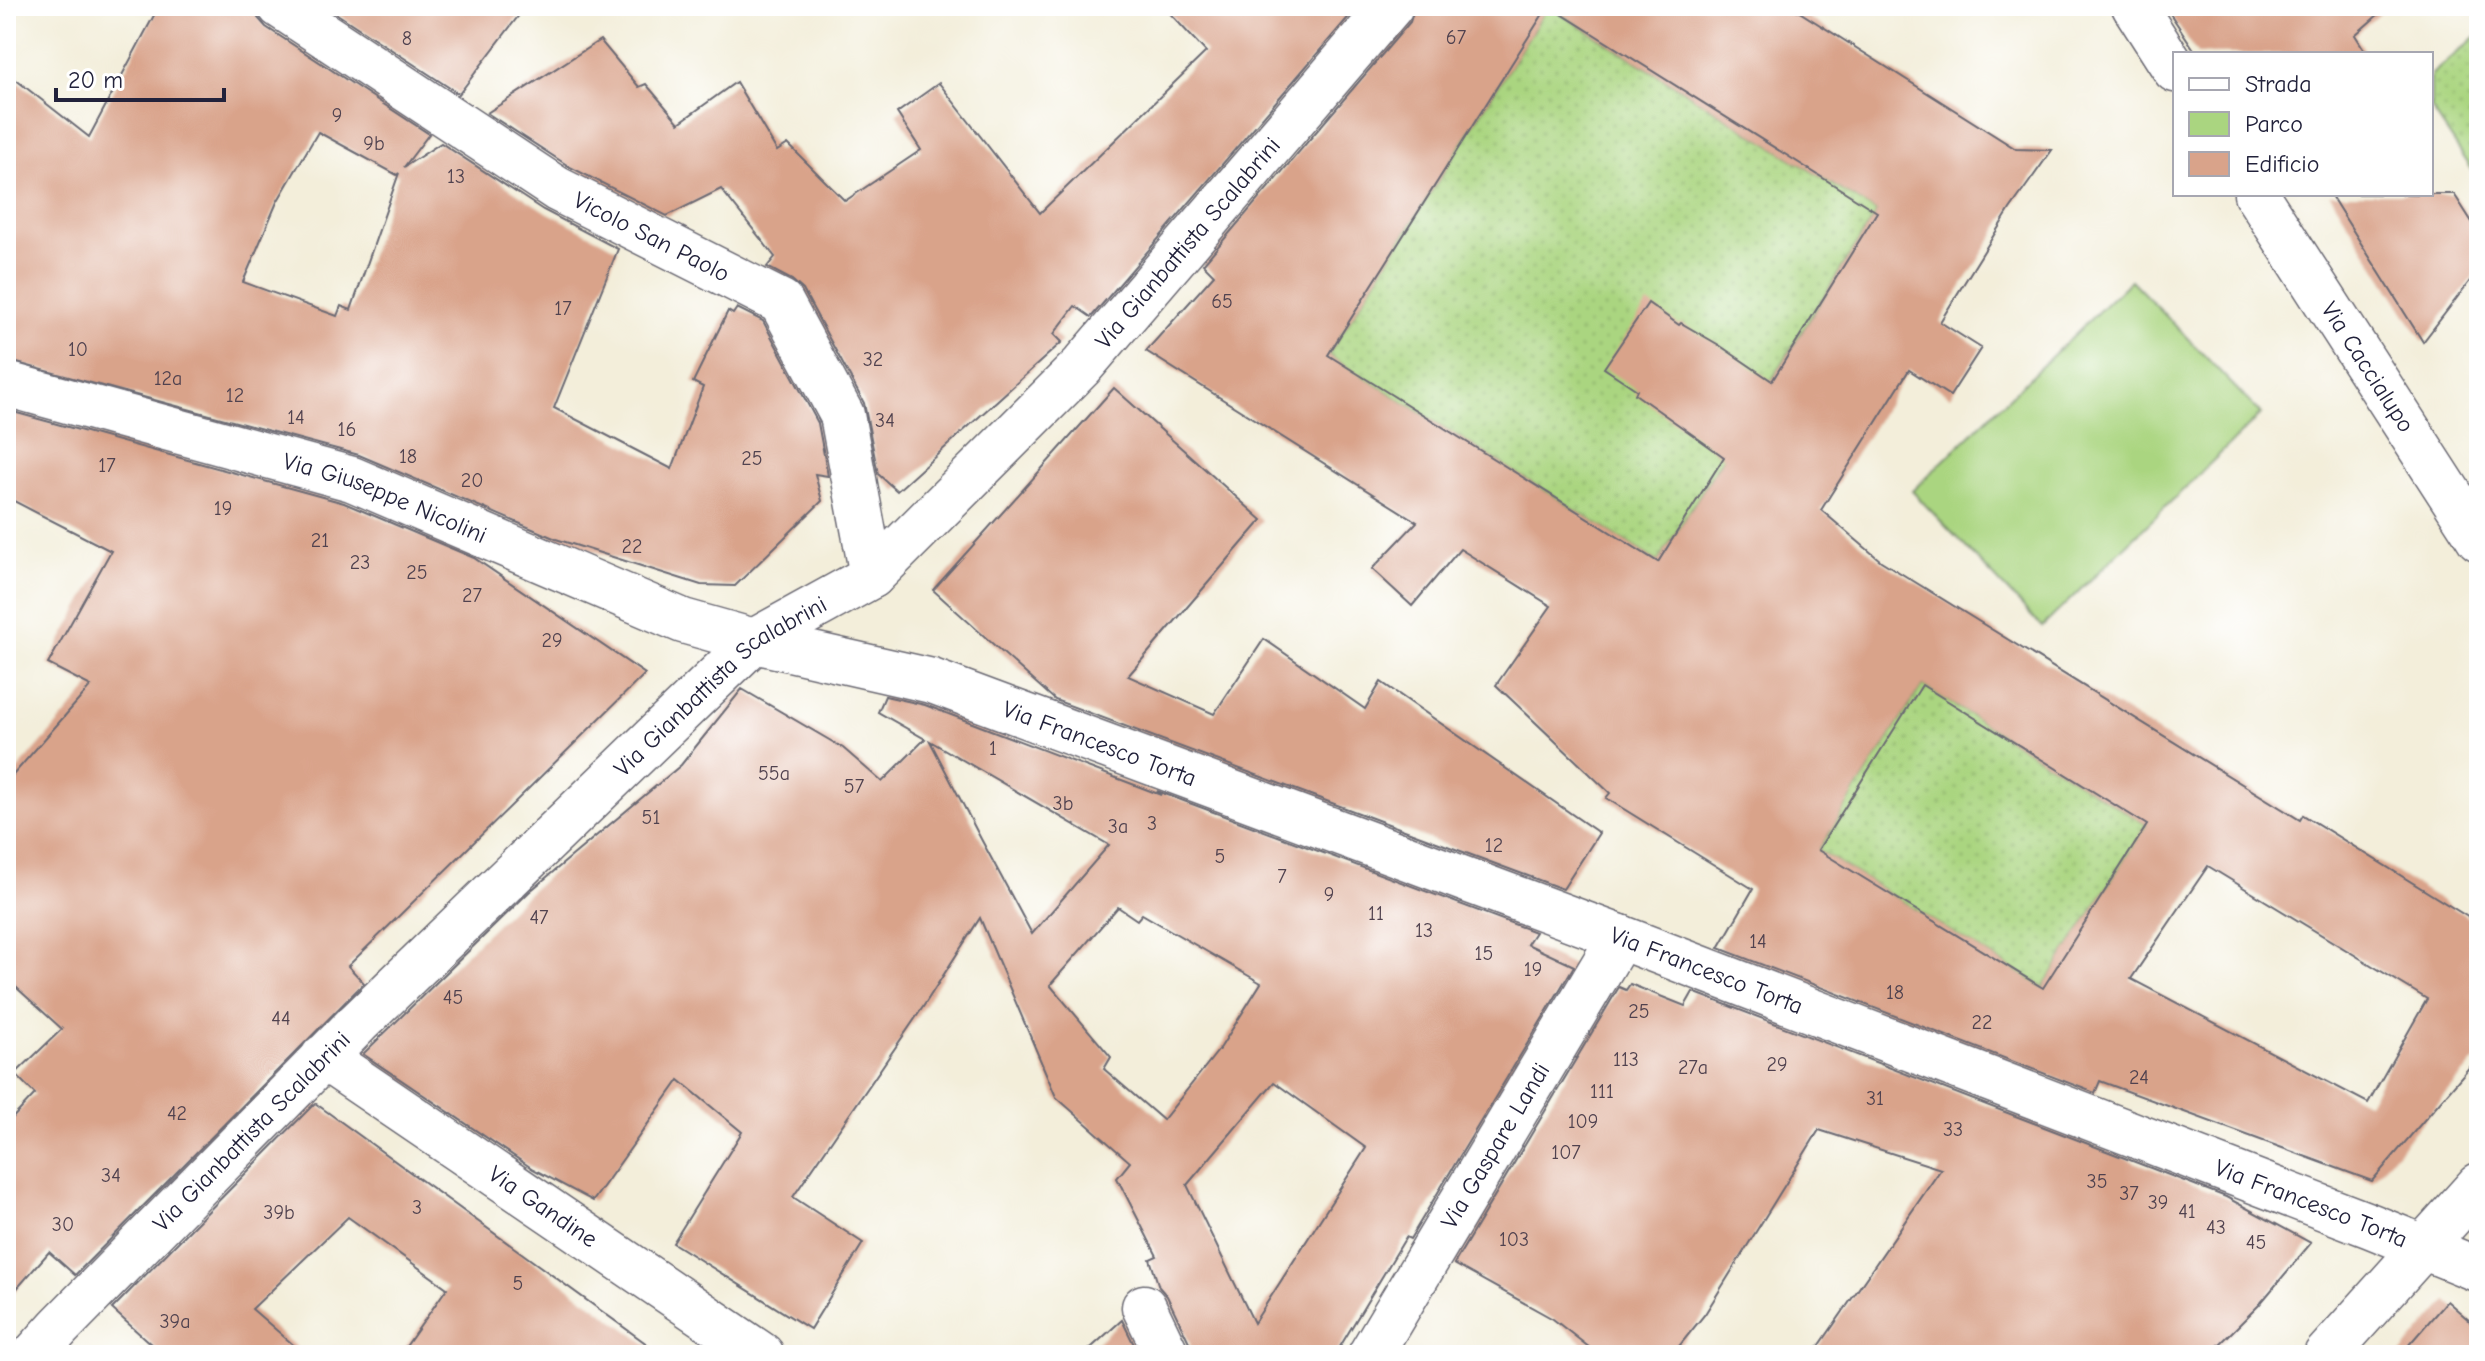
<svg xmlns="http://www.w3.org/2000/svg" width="2485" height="1361" font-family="'Comic Neue',sans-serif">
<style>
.grass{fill:url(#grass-dots);stroke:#667c5e;stroke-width:2}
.park{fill:#aad580;stroke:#667c5e;stroke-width:2}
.building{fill:#d9a38a;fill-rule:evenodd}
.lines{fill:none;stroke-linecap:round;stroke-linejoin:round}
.minor-casing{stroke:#6b6973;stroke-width:47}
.tertiary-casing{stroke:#6b6973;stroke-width:47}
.minor{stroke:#fff;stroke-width:44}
.tertiary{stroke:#fff;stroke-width:44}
.labels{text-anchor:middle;stroke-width:8;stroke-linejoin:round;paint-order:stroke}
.number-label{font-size:20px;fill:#50424f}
.street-label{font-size:24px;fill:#22223b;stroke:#fff}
</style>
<defs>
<pattern id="grass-dots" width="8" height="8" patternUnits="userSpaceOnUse" patternTransform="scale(2)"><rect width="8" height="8" fill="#aad580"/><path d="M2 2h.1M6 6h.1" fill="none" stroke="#92b770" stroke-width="1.8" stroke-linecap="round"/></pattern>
</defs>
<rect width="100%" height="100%" fill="#fff"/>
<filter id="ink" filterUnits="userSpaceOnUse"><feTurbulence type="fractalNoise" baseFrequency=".0125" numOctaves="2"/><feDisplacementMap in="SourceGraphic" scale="16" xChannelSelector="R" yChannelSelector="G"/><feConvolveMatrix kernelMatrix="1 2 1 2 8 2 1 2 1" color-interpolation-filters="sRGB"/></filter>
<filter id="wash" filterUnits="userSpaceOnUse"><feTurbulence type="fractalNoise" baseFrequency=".006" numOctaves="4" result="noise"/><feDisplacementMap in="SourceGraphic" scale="32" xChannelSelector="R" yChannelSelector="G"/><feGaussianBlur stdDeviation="1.8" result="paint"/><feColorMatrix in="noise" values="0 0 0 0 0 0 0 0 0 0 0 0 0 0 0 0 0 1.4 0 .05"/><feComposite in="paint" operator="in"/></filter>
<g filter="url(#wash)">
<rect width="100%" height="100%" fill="#f3eeda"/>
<!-- grass -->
<g class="grass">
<polygon points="1548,6 1877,212 1658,562 1328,355"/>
<polygon points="2479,34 2479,180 2431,108 2431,75"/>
<polygon points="1922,685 2147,825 2043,988 1818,850"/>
</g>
<!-- park -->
<polygon class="park" points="2131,280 2261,414 2042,627 1912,491"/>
<g id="blocks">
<!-- building -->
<g class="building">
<path d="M159 6H255L258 18 266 27 429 134 404 167 441 143 543 210 618 249 554 408 672 469 703 387 693 382 728 311 733 314 737 308 763 321 818 423 828 476 815 474 822 501 735 586 701 585 556 539 359 455 6 360V72L89 137ZM318 132 397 175 399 173 351 310 341 306 337 316 243 282 277 202Z"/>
<polygon points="325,6 526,6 459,94"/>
<polygon points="1163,6 1358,6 1093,315 1091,317 1075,306 1054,334 1062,342 897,491 878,474 864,403 803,290 792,280 767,267 775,257 721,189 667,216 570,167 487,113 600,40 639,87 646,84 679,123 736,82 777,151 788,144 845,201 921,150 897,113 939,83 1040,213 1206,52"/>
<path d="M1415 6H1548L1328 355 1658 562 1724 457 1635 394 1637 390 1604 368 1648 303 1679 325 1681 323 1719 345 1772 381 1877 212 1549 6H1790L2016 149 2052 150 2010 209 1940 322 1981 348 1950 396 1909 370 1821 510 1881 561 2300 820 2303 815 2479 924V1056L2372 1181 2100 1081 2095 1093 1719 948 1753 889 1606 798 1610 793 1496 685 1551 606 1460 549 1412 606 1372 569 1417 522 1146 351 1214 275 1203 264 1410 22ZM1922 685 2147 825 2043 988 1818 850ZM2208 866 2427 999 2368 1103 2131 979Z"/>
<polygon points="2165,6 2388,6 2355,35 2367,54 2197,54"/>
<polygon points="2330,194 2454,194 2479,233 2479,269 2423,342"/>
<polygon points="1114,388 1262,520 1128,676 1214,714 1264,639 1365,709 1381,682 1599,833 1563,889 1055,700 933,590"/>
<polygon points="6,410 344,503 474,558 645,674 348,966 364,983 75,1275 49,1252 6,1301 6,1125 35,1094 15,1074 62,1029 6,978 6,783 91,686 48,664 111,551 6,497"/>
<path d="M742 689 843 748 882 782 925 739 878 712 885 696 925 705 1161 795 1157 791 1535 932 1527 944 1574 966 1410 1239 1406 1237 1335 1355H1192L1190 1344 1167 1296 1159 1287 1150 1259 1157 1256 1117 1178 1130 1162 1056 1097 980 918 923 1007 793 1197 863 1243 810 1329 673 1243 742 1132 679 1080 593 1201 533 1169 363 1054 529 892 681 765ZM930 741 1109 845 1032 934 981 839ZM1118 907 1137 920 1142 914 1261 983 1221 1047 1163 1120 1104 1069 1111 1057 1050 985ZM1274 1082 1366 1148 1254 1323 1187 1185Z"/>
<polygon points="1630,984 1685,1006 1693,992 2226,1197 2311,1243 2259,1305 2209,1355 1813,1355 1941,1169 1819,1130 1705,1314 1672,1355 1599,1355 1553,1319 1454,1264 1619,987 1626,990"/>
<polygon points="315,1103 662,1355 400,1355 447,1288 348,1217 252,1309 305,1355 163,1355 112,1309"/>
<polygon points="2447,1301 2479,1329 2479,1355 2400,1355"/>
<polygon points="1122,1320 1139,1355 1083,1355"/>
</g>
</g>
</g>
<g filter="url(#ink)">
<use href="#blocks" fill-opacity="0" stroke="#6b6973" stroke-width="2"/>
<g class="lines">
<defs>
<g id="minor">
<path id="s1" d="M280 6 557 189 781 302 842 415 872 576"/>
<polyline points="2134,6 2175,70"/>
<path id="s2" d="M2256 194 2479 539"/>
<path id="s3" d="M6 384 352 479 683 621 754 641 932 681 1620 937 2371 1226 2479 1270"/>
<path id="s4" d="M323 1057 762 1355"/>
<polyline points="1144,1307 1167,1355"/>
<path id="s5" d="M34 1355 59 1327 358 1023 754 641 872 576 1082 366 1391 6"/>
<path id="s6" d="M1370 1355 1620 937"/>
</g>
<polyline id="tertiary" points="2326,1355 2479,1185"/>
</defs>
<!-- minor casing -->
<use href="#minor" class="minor-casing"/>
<!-- tertiary casing -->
<use href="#tertiary" class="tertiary-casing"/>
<!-- minor -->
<use href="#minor" class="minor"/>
<!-- tertiary -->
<use href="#tertiary" class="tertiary"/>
</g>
</g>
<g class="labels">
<!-- number labels -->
<g class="number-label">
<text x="1456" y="44">67</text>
<text x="407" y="45">8</text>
<text x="337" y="122">9</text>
<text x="374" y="150">9b</text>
<text x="456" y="183">13</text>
<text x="1222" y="308">65</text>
<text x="563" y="315">17</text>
<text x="78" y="356">10</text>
<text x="873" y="366">32</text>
<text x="168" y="385">12a</text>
<text x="235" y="402">12</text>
<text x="296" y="424">14</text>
<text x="885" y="427">34</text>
<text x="347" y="436">16</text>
<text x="408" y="463">18</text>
<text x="752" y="465">25</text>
<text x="107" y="472">17</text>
<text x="472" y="487">20</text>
<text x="223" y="515">19</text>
<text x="320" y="547">21</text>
<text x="632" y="553">22</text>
<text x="360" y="569">23</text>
<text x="417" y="579">25</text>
<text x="472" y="602">27</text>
<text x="552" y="647">29</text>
<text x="993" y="755">1</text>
<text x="774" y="780">55a</text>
<text x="854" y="793">57</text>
<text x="1063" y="810">3b</text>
<text x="651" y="824">51</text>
<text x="1152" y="830">3</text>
<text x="1118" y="833">3a</text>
<text x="1494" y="852">12</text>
<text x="1220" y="863">5</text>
<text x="1282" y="883">7</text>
<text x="1329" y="901">9</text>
<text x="1376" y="920">11</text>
<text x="539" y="924">47</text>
<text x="1424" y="937">13</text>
<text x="1758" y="948">14</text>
<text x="1484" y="960">15</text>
<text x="1533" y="976">19</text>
<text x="1895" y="999">18</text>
<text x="453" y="1004">45</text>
<text x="1639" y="1018">25</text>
<text x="281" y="1025">44</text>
<text x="1982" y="1029">22</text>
<text x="1626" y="1066">113</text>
<text x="1777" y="1071">29</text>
<text x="1693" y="1074">27a</text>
<text x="2139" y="1084">24</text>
<text x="1602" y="1098">111</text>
<text x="1875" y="1105">31</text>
<text x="177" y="1120">42</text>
<text x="1583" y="1128">109</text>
<text x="1953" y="1136">33</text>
<text x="1566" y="1159">107</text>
<text x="111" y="1182">34</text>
<text x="2097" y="1188">35</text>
<text x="2129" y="1200">37</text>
<text x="2158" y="1209">39</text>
<text x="417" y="1214">3</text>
<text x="2187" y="1218">41</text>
<text x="279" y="1219">39b</text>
<text x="63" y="1231">30</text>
<text x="2216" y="1234">43</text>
<text x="1514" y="1246">103</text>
<text x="2256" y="1249">45</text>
<text x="518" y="1290">5</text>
<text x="175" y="1328">39a</text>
</g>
<!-- street labels -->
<g class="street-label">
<text dy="8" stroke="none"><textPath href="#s1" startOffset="438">Vicolo San Paolo</textPath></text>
<text dy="8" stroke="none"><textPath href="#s5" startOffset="1608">Via Gianbattista Scalabrini</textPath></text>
<text dy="8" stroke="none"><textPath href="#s2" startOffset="206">Via Caccialupo</textPath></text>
<text dy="8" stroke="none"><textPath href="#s3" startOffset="396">Via Giuseppe Nicolini</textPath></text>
<text dy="8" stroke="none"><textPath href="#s5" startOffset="960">Via Gianbattista Scalabrini</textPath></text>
<text dy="8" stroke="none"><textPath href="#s3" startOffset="1154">Via Francesco Torta</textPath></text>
<text dy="8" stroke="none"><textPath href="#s3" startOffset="1802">Via Francesco Torta</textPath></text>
<text dy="8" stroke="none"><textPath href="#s5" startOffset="312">Via Gianbattista Scalabrini</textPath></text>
<text dy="8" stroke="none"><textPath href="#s6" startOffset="244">Via Gaspare Landi</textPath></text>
<text dy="8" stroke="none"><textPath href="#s3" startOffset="2450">Via Francesco Torta</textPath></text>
<text dy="8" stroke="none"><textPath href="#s4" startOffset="266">Via Gandine</textPath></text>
</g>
</g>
<!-- margin -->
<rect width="2485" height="1361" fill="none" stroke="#fff" stroke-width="32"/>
<!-- legend -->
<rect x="2173" y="52" width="260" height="144" fill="#ffffff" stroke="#a7a7b1" stroke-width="2"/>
<rect x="2189" y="78" width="40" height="12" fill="#ffffff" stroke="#a7a7b1" stroke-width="2"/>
<text x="2245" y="92" font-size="24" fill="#22223b">Strada</text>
<rect x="2189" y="112" width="40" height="24" fill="#aad580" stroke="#a7a7b1" stroke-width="2"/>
<text x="2245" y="132" font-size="24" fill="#22223b">Parco</text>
<rect x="2189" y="152" width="40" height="24" fill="#d9a38a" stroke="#a7a7b1" stroke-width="2"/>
<text x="2245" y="172" font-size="24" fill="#22223b">Edificio</text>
<!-- scale -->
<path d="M56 88v12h168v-12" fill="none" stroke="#22223b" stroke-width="4"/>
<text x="68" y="88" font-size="24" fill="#22223b" stroke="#ffffff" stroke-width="6" paint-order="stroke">20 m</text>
</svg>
